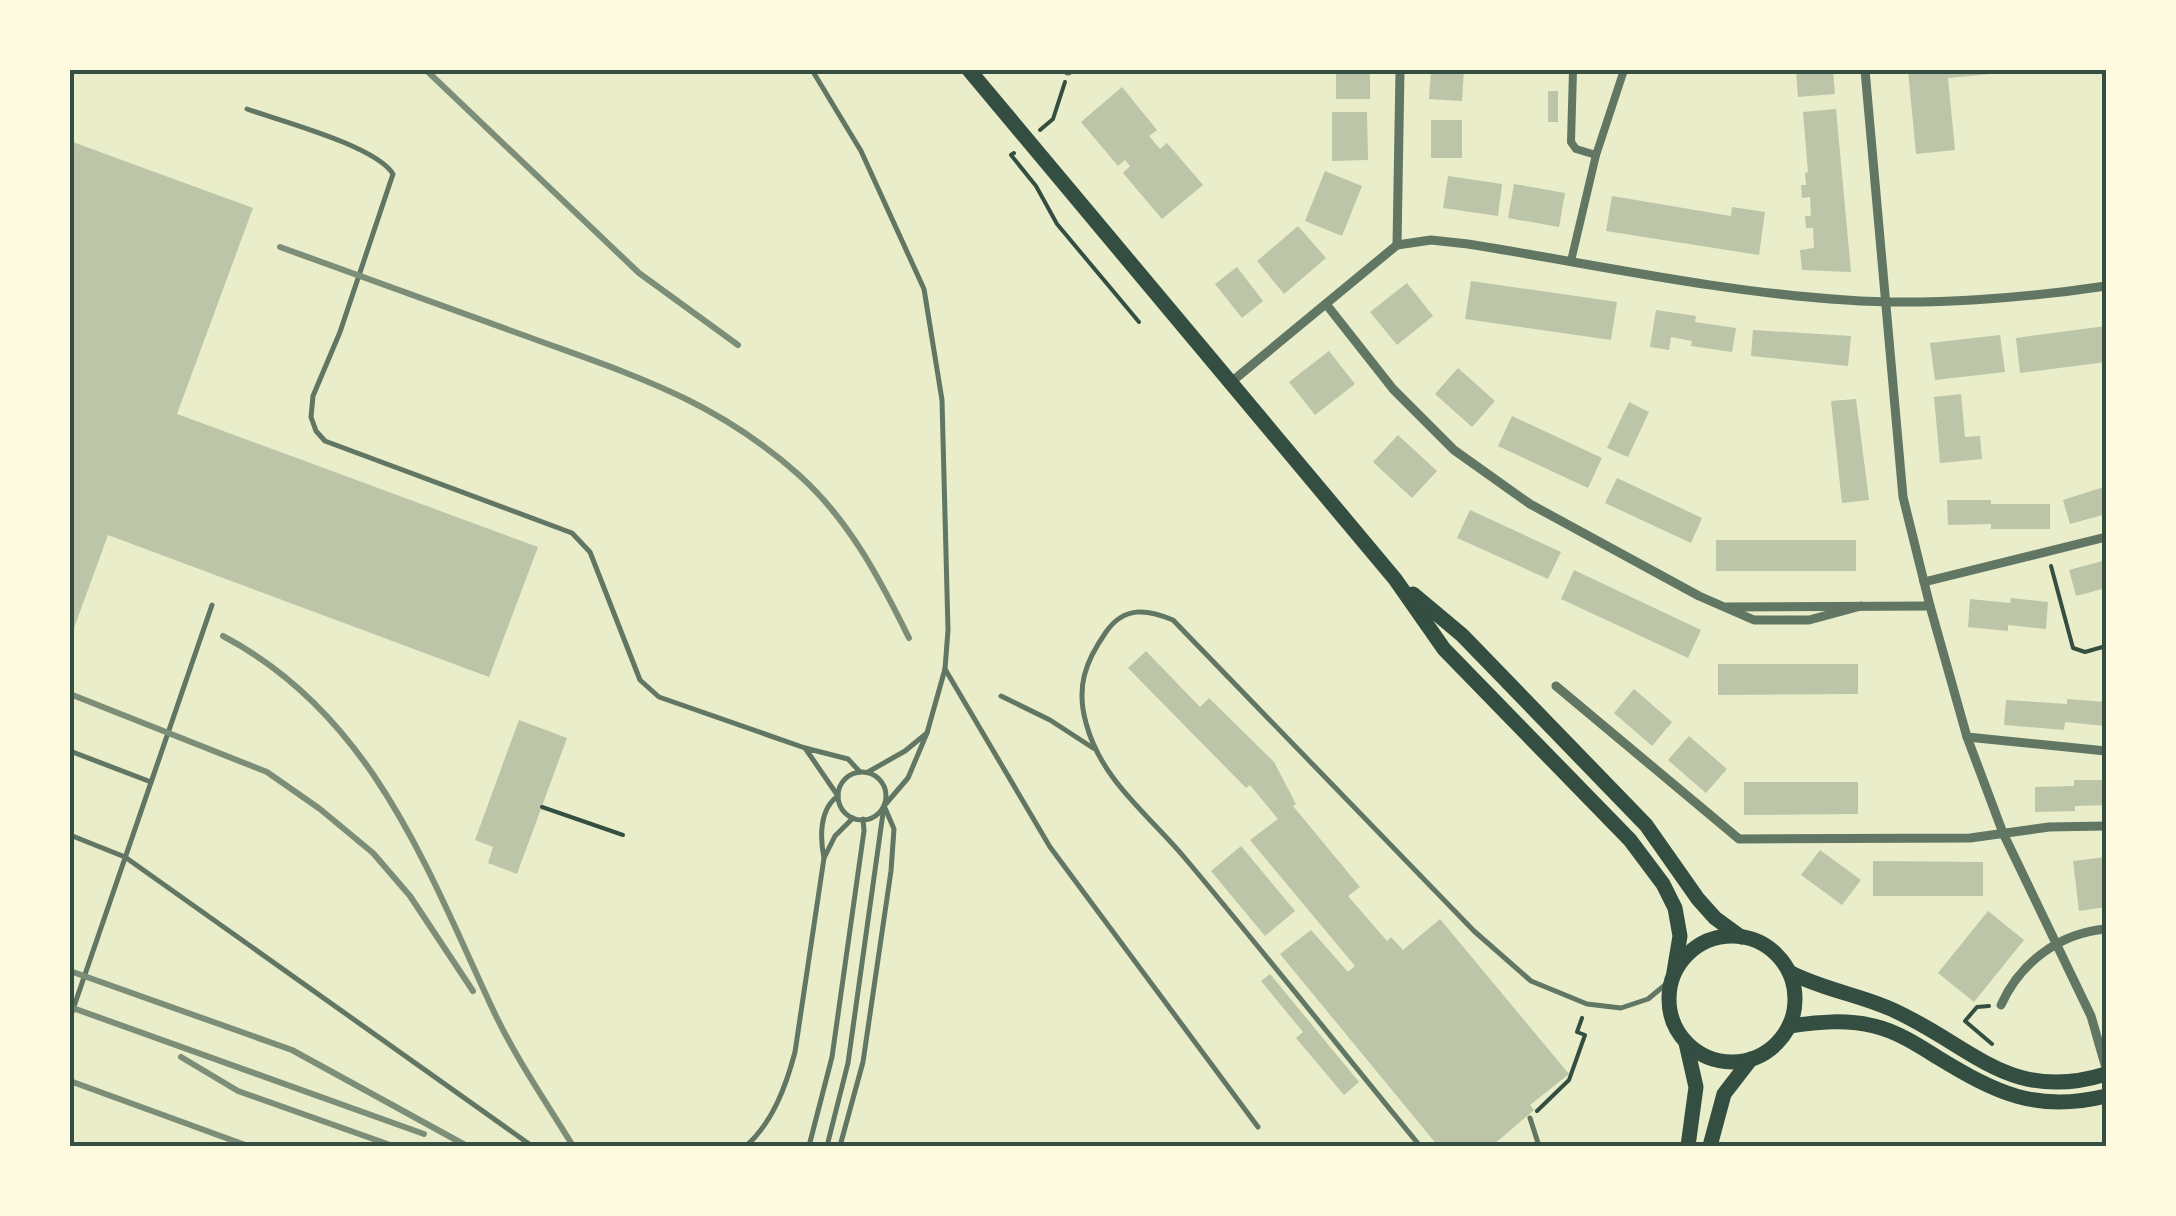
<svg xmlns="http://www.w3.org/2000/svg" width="2176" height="1216" font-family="Quicksand,sans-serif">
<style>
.building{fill:#bcc5a7}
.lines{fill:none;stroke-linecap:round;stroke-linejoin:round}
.path{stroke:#344e41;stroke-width:4}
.service{stroke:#617663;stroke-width:5}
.pedestrian{stroke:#617663;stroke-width:8}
.minor{stroke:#617663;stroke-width:9}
.primary{stroke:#344e41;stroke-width:15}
.rail{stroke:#7c8e77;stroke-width:6}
.neatline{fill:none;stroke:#344e41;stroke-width:4}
</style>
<rect width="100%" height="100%" fill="#e9edc9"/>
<!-- building -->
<g class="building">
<rect x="1336" y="70" width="34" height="29"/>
<polygon points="1431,70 1464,70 1462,101 1429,99"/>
<polygon points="1796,70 1833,70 1835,94 1798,97"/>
<polygon points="1908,70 2001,70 2001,73 1948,78 1955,150 1916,154"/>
<polygon points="1122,87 1157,130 1149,136 1160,149 1167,143 1203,185 1162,219 1123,173 1130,166 1125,160 1118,166 1081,122"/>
<rect x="1548" y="91" width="10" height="31"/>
<polygon points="1836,109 1851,272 1802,270 1800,250 1814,248 1813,228 1806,228 1805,216 1811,216 1810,197 1802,198 1801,185 1806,185 1805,173 1808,172 1803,112"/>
<polygon points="1332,112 1367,112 1368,160 1332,161"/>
<rect x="1431" y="120" width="31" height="38"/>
<polygon points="70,141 253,208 177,414 538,547 489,677 108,535 70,639"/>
<polygon points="1325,171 1362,186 1342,236 1305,221"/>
<polygon points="1448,176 1502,184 1498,216 1443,208"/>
<polygon points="1514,184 1565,193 1559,227 1508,218"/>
<polygon points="1612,196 1731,216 1732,207 1765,212 1759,255 1606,231"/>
<polygon points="1298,226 1326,258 1284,294 1257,261"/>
<polygon points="1237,267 1263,301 1242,318 1215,284"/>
<polygon points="1471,281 1617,302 1611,340 1465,319"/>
<polygon points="1407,283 1433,316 1397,345 1370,312"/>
<polygon points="1656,310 1696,316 1695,322 1736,328 1732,352 1691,346 1692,341 1671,337 1669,350 1650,347"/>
<polygon points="2106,326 2106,362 2020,373 2016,338"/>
<polygon points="1753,330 1851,336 1848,366 1751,356"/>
<polygon points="2000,335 2005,372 1935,380 1930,343"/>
<polygon points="1329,351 1355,384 1315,415 1289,382"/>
<polygon points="1458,368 1495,401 1472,427 1435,394"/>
<polygon points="1961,394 1965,437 1980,436 1982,459 1940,463 1934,397"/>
<polygon points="1856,399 1869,500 1842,503 1831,401"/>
<polygon points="1629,402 1649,412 1628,457 1607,448"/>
<polygon points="1512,416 1602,458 1588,488 1498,446"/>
<polygon points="1398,435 1437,471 1412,498 1373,462"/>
<polygon points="1617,478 1702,518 1691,543 1605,503"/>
<polygon points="2104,487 2106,487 2106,514 2070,524 2063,500"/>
<polygon points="1947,500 1991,500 1991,504 2050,504 2050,529 1991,529 1991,524 1948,525"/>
<polygon points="1470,510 1561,552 1548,579 1457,538"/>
<rect x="1716" y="540" width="140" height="31"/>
<polygon points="2106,560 2106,588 2076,596 2069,570"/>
<polygon points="1574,570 1701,630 1688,658 1561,599"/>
<polygon points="2011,598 2048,602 2046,629 2008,625 2008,631 1968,627 1970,599 2010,603"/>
<polygon points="1146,651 1200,707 1209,698 1274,762 1296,804 1293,806 1360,887 1348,896 1387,941 1391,937 1403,950 1440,919 1569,1074 1530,1105 1534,1110 1492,1146 1438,1146 1280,954 1311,930 1348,972 1355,966 1250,840 1278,819 1250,785 1246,788 1128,668"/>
<polygon points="1718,664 1858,664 1858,694 1718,695"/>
<polygon points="1634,689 1672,722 1652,746 1614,713"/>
<polygon points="2067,699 2106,702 2106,726 2065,722 2064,730 2004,725 2006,700 2067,704"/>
<polygon points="519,720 567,738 517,874 488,863 493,847 475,840"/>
<polygon points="1689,736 1727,769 1706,793 1668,760"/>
<polygon points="2074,780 2106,780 2106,805 2075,806 2075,811 2035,812 2035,787 2074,786"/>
<polygon points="1744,782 1858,782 1858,814 1744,815"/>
<polygon points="1241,846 1295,911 1265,936 1211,871"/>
<polygon points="1820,850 1861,880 1842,905 1801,875"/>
<polygon points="2106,857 2106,907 2079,911 2073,861"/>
<polygon points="1873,861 1983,862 1983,896 1873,896"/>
<polygon points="1988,911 2024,940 1974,1002 1938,973"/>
<polygon points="1270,974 1359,1082 1344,1095 1296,1038 1303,1032 1261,981"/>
</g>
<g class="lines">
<!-- path -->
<g class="path">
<polyline points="1040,130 1053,119 1065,82"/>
<polyline points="1014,153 1011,155 1036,186 1057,224 1139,322"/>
<polyline points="2051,566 2073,648 2085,652 2106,646"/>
<polyline points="542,807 623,835"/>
<polyline points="1989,1006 1977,1007 1965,1021 1992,1044"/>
<polyline points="1537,1111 1569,1080 1585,1035 1577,1032 1582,1018"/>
</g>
<!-- service -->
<g class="service">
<polyline points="812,70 861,151 924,289 942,400 948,630 945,669 927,733"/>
<path d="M247 109C281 121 376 146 393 174L340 332 313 396 311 417 316 431 325 441 572 533 590 552 640 680 659 697 805 748"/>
<polyline points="945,669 1050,847 1258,1127"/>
<polyline points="1001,696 1050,720 1093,748"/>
<polyline points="70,751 151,782"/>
<circle cx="862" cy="796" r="24"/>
<path d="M853 818 835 836 824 858C820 838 819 809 838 796L805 748 848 759 860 772"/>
<polyline points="70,835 125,857 532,1146"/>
<polyline points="70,1018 212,605"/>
<polyline points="1530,1118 1539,1146"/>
<path d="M746 1146C773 1122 786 1086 795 1052L824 858"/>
<polyline points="809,1146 832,1057 864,831 863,819"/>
<polyline points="827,1146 848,1063 884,806 908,778 927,733 905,751 868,772"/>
<polyline points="840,1146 863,1062 891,871 894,829 885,808"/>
<path d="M1420 1146C1341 1050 1264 952 1184 857 1148 814 1101 780 1086 723 1076 687 1085 662 1106 632 1124 606 1147 609 1173 620L1474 931 1531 981 1587 1004 1621 1008 1648 999 1671 980"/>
</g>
<!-- pedestrian -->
<g class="pedestrian">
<polyline points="1573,70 1571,142 1576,149 1596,155"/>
<polyline points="1571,261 1596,155 1624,70"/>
</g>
<!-- minor -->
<g class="minor">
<polyline points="1865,70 1903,497 1930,606 1967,737 2003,833 2091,1016 2106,1068"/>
<polyline points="1068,71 1068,70"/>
<path d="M1397 245 1431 240 1468 244C1593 264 1720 292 1846 300 1927 306 2026 298 2106 286"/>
<polyline points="1326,304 1393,389 1454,450 1530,504 1699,596 1754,620 1809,620 1861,606"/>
<polyline points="1230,383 1397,245 1400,70"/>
<polyline points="1924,582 2106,537"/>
<polyline points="1727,607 1930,606"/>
<polyline points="1556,686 1739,839 1970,838 2049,827 2106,826"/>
<polyline points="1967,737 2106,751"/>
<path d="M2001 1005C2020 963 2059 933 2106 929"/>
</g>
<!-- primary -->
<g class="primary">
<polyline points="969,70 1395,579 1444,649 1630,840 1663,884 1675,908 1680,936 1674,972"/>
<polyline points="1413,594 1462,635 1646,825 1698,899 1715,918 1741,937"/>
<circle cx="1732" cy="999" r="63"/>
<path d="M1789 972C1824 990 1857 994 1891 1009 1972 1045 2009 1104 2106 1074"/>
<path d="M1789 1026C1818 1022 1846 1019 1874 1026 1896 1031 1918 1045 1937 1057 1996 1093 2036 1113 2106 1096"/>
<polyline points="1686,1043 1696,1087 1688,1146"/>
<polyline points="1710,1146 1724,1094 1751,1059"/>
</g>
<!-- rail -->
<g class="rail">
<polyline points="426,70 639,273 738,345"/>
<path d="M280 247C361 276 442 305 523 335 629 374 713 398 799 475 849 520 880 579 909 638"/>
<path d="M223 636C373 715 427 869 495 1014 517 1060 546 1102 573 1146"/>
<polyline points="70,694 267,772 320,809 373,853 410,896 473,991"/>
<polyline points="70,971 292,1050 467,1146"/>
<polyline points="70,1007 424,1134"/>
<polyline points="181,1057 238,1091 393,1146"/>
<polyline points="70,1081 248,1146"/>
</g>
</g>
<!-- border -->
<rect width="2176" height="1216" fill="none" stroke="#fefae0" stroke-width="145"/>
<rect x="72" y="72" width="2032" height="1072" class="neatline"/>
</svg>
